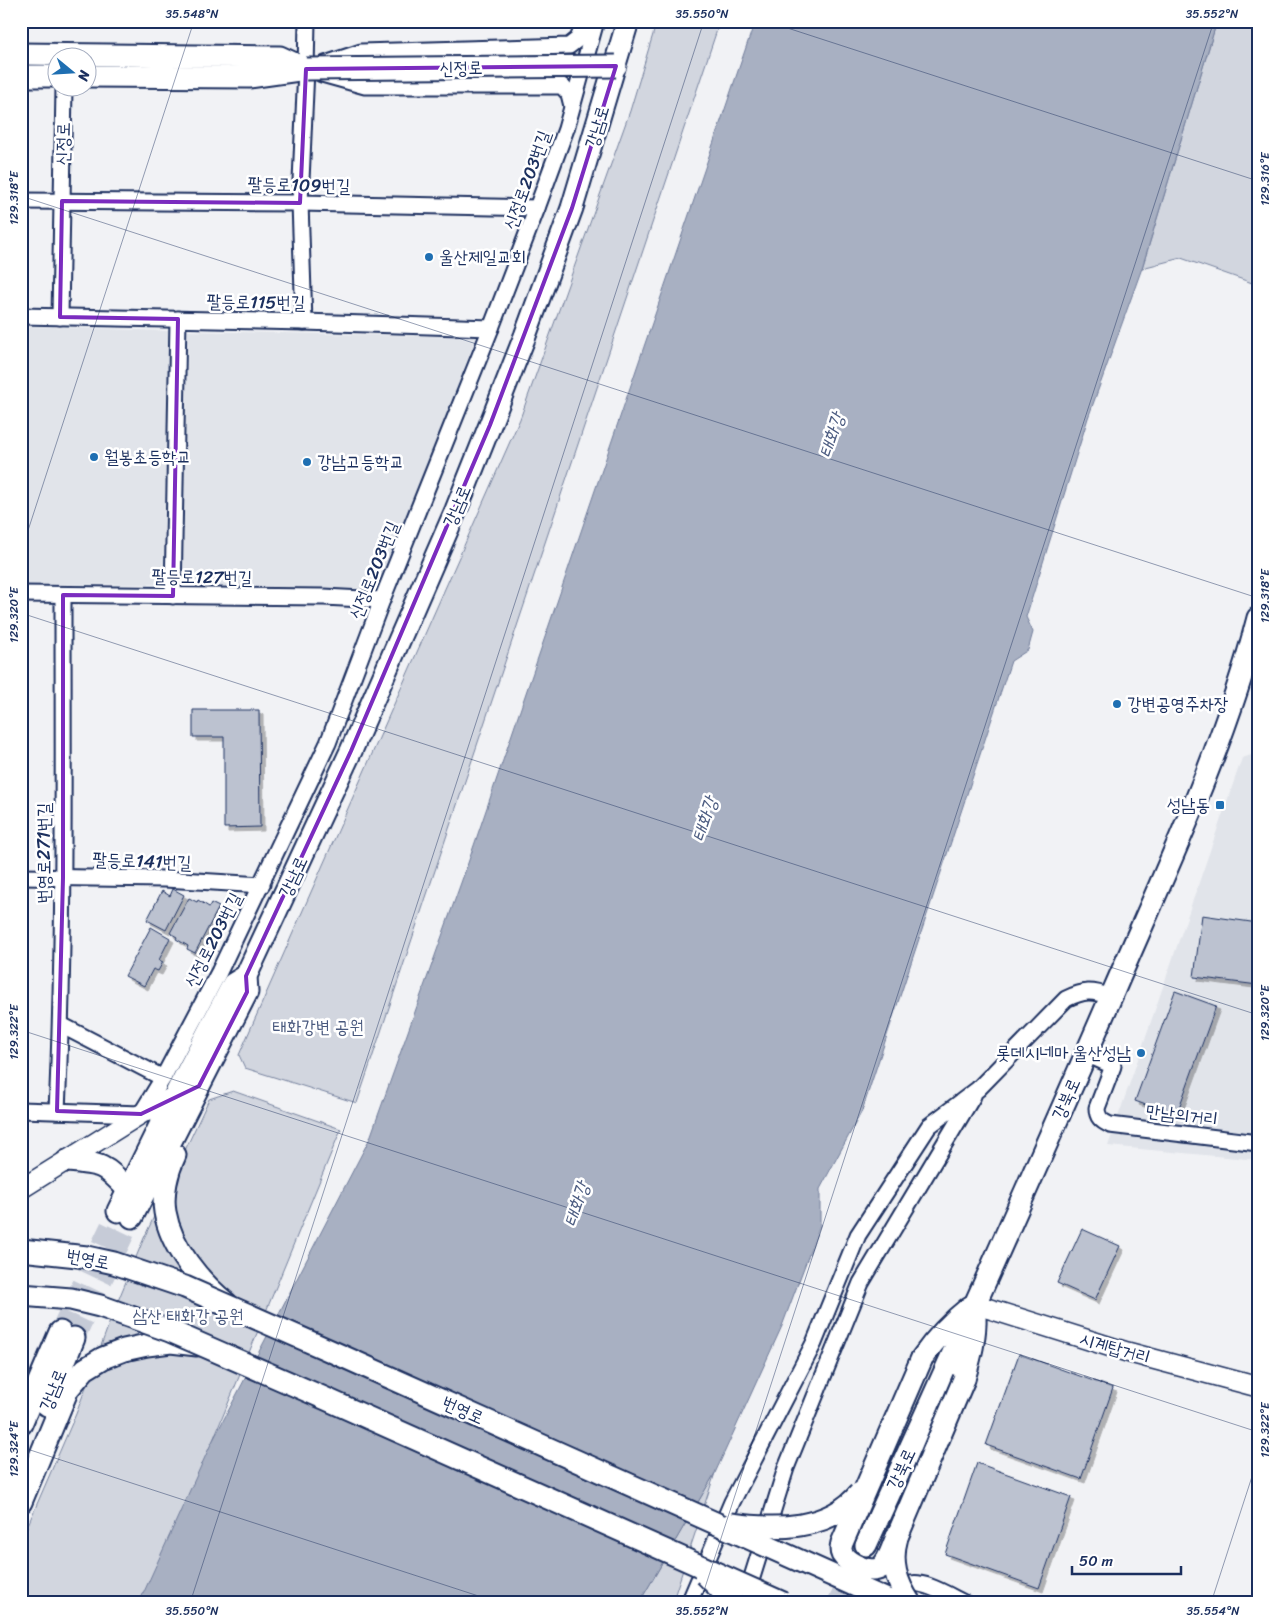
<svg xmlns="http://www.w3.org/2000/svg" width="1279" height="1624" font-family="Sriracha,'Poor Story',sans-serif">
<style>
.built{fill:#e1e4ea}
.green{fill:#d2d6df;stroke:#76829e}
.water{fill:#a8b0c2;stroke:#707c9a}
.building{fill:#bcc2d0;stroke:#1b2f5e;filter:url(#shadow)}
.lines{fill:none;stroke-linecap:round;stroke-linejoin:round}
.secondary-tunnel{stroke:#c6cbd7;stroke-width:21;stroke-dasharray:21 11;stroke-linecap:butt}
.minor-casing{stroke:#1b2f5e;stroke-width:19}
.tertiary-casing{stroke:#1b2f5e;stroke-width:22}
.secondary-casing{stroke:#1b2f5e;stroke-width:25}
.minor{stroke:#fff;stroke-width:15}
.tertiary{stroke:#fff;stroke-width:19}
.secondary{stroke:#fff;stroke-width:21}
.secondary-bridge-casing{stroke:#1b2f5e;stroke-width:25;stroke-linecap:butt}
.secondary-bridge{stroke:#fff;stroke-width:21}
.marked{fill:none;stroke:#7b2cbf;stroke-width:4;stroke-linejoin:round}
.ticks{fill:none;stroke:#1b2f5e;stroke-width:1;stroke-opacity:0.45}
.poi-dot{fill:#1f6fb2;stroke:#fff;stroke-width:2}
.labels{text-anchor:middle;stroke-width:5;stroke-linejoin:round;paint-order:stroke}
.street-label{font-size:18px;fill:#1b2f5e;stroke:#fff}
.poi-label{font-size:18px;fill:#1b2f5e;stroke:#fff;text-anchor:start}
.park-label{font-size:18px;fill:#49597e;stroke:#fff}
.water-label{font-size:19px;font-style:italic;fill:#4c5c81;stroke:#fff}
.neatline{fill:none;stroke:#1b2f5e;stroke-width:2}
.ticks-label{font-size:12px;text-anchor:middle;fill:#1b2f5e}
</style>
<defs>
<filter id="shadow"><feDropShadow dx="4" dy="4" stdDeviation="0" flood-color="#0004"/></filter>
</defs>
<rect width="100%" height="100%" fill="#f1f2f5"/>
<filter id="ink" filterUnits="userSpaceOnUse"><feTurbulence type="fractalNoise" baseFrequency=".02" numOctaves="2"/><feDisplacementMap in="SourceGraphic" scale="10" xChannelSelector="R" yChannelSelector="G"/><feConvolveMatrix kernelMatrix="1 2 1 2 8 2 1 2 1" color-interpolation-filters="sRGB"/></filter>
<g filter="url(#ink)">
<!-- built -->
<g class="built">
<polygon points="21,326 169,331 163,584 21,585"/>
<polygon points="188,331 476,337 380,592 182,587"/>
<polygon points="1258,753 1258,1160 1108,1146 1242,758"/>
</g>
<!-- green -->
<g class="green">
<polygon points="657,21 720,21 357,1103 245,1068 239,1055 520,419 630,111"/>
<polygon points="1217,21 1258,21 1258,285 1181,258 1142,268"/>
<polygon points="233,1091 341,1129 146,1603 21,1603 21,1541 76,1414 113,1313 144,1238 209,1099"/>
<polygon points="715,1473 672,1603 639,1603"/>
</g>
<!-- water -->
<polygon class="water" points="755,21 1217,21 1142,268 1088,418 1026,617 1033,632 1028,650 1011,661 862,1111 820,1189 820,1225 782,1326 715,1473 639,1603 139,1603 210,1446 370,1138 467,866"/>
<!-- building -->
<g class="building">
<polygon points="193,710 259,710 260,827 224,828 224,737 193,737"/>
<polygon points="173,889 184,895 166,930 147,920 162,891 170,896"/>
<polygon points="189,898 197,902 198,900 209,907 211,903 219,907 195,953 187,949 188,946 176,939 177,937 170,933"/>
<polygon points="1202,915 1258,923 1258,985 1194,977"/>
<polygon points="151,927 170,938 159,960 163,962 158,971 153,969 144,986 125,976"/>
<polygon points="1175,991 1216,1006 1176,1116 1135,1101"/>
<polygon points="1082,1229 1120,1246 1095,1300 1057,1283"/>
<polygon points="1019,1354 1113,1388 1081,1479 986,1445"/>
<polygon points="977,1463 1071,1497 1039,1588 945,1554"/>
</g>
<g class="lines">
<!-- secondary-tunnel -->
<g class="secondary-tunnel">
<polyline points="60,1332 118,1211"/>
<polyline points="74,1338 132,1217"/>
<polyline points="838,1603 866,1545"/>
</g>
<defs>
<g id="minor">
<polyline points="325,64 361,52 569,46 578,39 585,21"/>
<polyline points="322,74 365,86 562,86 569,94 572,106"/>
<polyline points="21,201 300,203 537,208"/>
<polyline points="21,316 304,322 491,328"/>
<polyline points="60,317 64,88"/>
<polyline points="304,322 300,203 306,69 307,21"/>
<polyline points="21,594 324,597 382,600"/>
<polyline points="173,596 178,319"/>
<polyline points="21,877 165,879 262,885"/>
<polyline points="61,1025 163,1078"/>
<path d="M1086 1054 1113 1066 1097 1108C1097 1117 1101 1121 1110 1125L1258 1143"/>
<polyline points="21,1110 141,1114 163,1078 219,972 328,743 382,600 491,328 537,208 566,129 596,21"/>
<path d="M57 1111C65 939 63 767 63 595"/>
<path d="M898 1597C901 1591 903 1587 908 1585 921 1578 951 1597 964 1603"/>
<path d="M689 1603 732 1502 814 1343 858 1235 929 1126 978 1089 1066 999C1084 990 1092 990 1111 997"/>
<polyline points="744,1603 786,1468 861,1283 973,1096"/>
</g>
<g id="tertiary">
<polyline points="21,1189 141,1114 180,1093"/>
<polyline points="974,1304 1127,1352 1258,1387"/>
</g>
<g id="secondary">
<polyline points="21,54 280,57 306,69"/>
<polyline points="21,76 58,76"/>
<polyline points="88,76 249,77 306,69"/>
<path d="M175 1155C167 1172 162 1194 165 1212 171 1248 200 1282 227 1304"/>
<path d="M67 1161C102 1164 104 1164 128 1190"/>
<polyline points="118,1211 175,1095 233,984 246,976"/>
<polyline points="132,1217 247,992 246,976 351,751 456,510 490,425 525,336 572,208 628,21"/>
<path d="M922 1358C936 1338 951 1322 970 1307"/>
<path d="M964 1379C970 1358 976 1337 975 1315"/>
<polyline points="47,1405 74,1338"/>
<polyline points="21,1424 60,1332"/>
<polyline points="21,1502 68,1389 85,1369 103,1358 124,1350 147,1345 171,1342 197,1345"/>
<path d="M866 1545C950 1361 1033 1176 1114 990 1167 867 1224 749 1258 618"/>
</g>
</defs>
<!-- minor casing -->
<use href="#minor" class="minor-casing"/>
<!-- tertiary casing -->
<use href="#tertiary" class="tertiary-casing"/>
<!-- secondary casing -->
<use href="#secondary" class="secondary-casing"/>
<!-- minor -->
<use href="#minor" class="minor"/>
<!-- tertiary -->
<use href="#tertiary" class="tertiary"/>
<!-- secondary -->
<use href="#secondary" class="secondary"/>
<defs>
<g id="secondary-bridge">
<polyline points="306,69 616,66"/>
<polyline points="21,1250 87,1257 114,1263 185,1287 342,1356 894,1603"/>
<polyline points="21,1295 71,1299 100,1306 170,1331 324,1398 783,1603"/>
<path d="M731 1524C775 1530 829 1531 860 1493"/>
<path d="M897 1537C892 1547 889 1562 880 1568 870 1574 848 1564 842 1554 840 1550 841 1547 842 1543L922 1358"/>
<polyline points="705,1574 734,1603"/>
<path d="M910 1603C896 1582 890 1562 897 1537L964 1379"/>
</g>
</defs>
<!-- secondary-bridge casing -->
<use href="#secondary-bridge" class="secondary-bridge-casing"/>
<!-- secondary-bridge -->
<use href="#secondary-bridge" class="secondary-bridge"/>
</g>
</g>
<!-- marked area -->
<path class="marked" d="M616 66 572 208 490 425 351 751 246 976 247 992 199 1086 141 1114 57 1111 63 878V595L173 596 178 319 60 317 62 201 300 203 306 69Z"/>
<!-- ticks -->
<path class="ticks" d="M766 21 1258 181M21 196 1258 598M21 552 194 21M21 613 1258 1015M21 1030 1258 1432M21 1447 500 1603M190 1603 704 21M700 1603 1214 21M1211 1603 1258 1458"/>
<!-- markers -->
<g class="poi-dot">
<circle cx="429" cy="257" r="5"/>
<circle cx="94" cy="457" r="5"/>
<circle cx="307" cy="462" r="5"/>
<circle cx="1117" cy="704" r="5"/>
<rect x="1215" y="800" width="10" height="10" rx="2.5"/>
<circle cx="1141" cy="1053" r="5"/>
</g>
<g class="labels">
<!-- street labels -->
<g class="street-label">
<text transform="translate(461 68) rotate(-1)" y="6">신정로</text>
<text transform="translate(597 127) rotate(-73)" y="6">강남로</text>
<text transform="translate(63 144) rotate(-89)" y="6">신정로</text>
<text transform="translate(527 180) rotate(-70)" y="6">신정로203번길</text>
<text transform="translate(299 185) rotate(1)" y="6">팔등로109번길</text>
<text transform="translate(256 302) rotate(1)" y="6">팔등로115번길</text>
<text transform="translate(457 506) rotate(-67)" y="6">강남로</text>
<text transform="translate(374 570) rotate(-68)" y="6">신정로203번길</text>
<text transform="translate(202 577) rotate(1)" y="6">팔등로127번길</text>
<text transform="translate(44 853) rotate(-90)" y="6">번영로271번길</text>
<text transform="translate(142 861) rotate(2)" y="6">팔등로141번길</text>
<text transform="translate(293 877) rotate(-65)" y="6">강남로</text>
<text transform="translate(213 940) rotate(-63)" y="6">신정로203번길</text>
<text transform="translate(1066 1099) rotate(-66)" y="6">강북로</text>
<text transform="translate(1182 1115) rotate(7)" y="6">만남의거리</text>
<text transform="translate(88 1259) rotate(11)" y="6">번영로</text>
<text transform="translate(1115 1348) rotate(16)" y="6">시계탑거리</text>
<text transform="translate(53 1390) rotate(-68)" y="6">강남로</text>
<text transform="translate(463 1410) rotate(24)" y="6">번영로</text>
<text transform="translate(901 1469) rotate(-65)" y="6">강북로</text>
</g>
<!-- poi labels -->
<g class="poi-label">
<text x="439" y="263">울산제일교회</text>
<text x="104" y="463">월봉초등학교</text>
<text x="317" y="468">강남고등학교</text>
<text x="1127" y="710">강변공영주차장</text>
<text x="1210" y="811" text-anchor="end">성남동</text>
<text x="1131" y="1059" text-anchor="end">롯데시네마 울산성남</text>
</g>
<!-- park labels -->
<g class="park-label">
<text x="318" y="1033">태화강변 공원</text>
<text x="188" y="1322">삼산 태화강 공원</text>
</g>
<!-- water labels -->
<g class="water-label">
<text transform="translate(831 435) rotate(-72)" y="7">태화강</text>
<text transform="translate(704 819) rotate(-72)" y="7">태화강</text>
<text transform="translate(576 1204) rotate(-72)" y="7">태화강</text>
</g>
</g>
<!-- margin -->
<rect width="1279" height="1624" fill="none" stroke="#fff" stroke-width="55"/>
<!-- north arrow -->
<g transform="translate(72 72) rotate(108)"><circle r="24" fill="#ffffff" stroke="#a4acbf"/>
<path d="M0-4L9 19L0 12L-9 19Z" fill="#1f6fb2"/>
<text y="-8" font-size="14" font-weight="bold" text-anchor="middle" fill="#1b2f5e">N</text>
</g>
<!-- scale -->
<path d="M1072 1566v8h109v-8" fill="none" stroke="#1b2f5e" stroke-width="2.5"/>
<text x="1079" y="1566" font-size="15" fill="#1b2f5e" stroke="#ffffff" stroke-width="4" paint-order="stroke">50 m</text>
<rect x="28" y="28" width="1224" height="1568" class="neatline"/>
<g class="ticks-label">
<text x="192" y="18">35.548°N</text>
<text x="702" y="18">35.550°N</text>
<text x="1212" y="18">35.552°N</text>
<text transform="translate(1265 179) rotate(-90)" y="4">129.316°E</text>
<text transform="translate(14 198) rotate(-90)" y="4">129.318°E</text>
<text transform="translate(1265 596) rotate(-90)" y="4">129.318°E</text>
<text transform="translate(14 615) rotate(-90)" y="4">129.320°E</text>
<text transform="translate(1265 1013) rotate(-90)" y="4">129.320°E</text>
<text transform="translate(14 1032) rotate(-90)" y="4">129.322°E</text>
<text transform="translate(1265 1430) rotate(-90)" y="4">129.322°E</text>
<text transform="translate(14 1449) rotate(-90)" y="4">129.324°E</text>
<text x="192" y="1615">35.550°N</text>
<text x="702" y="1615">35.552°N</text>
<text x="1213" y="1615">35.554°N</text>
</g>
</svg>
